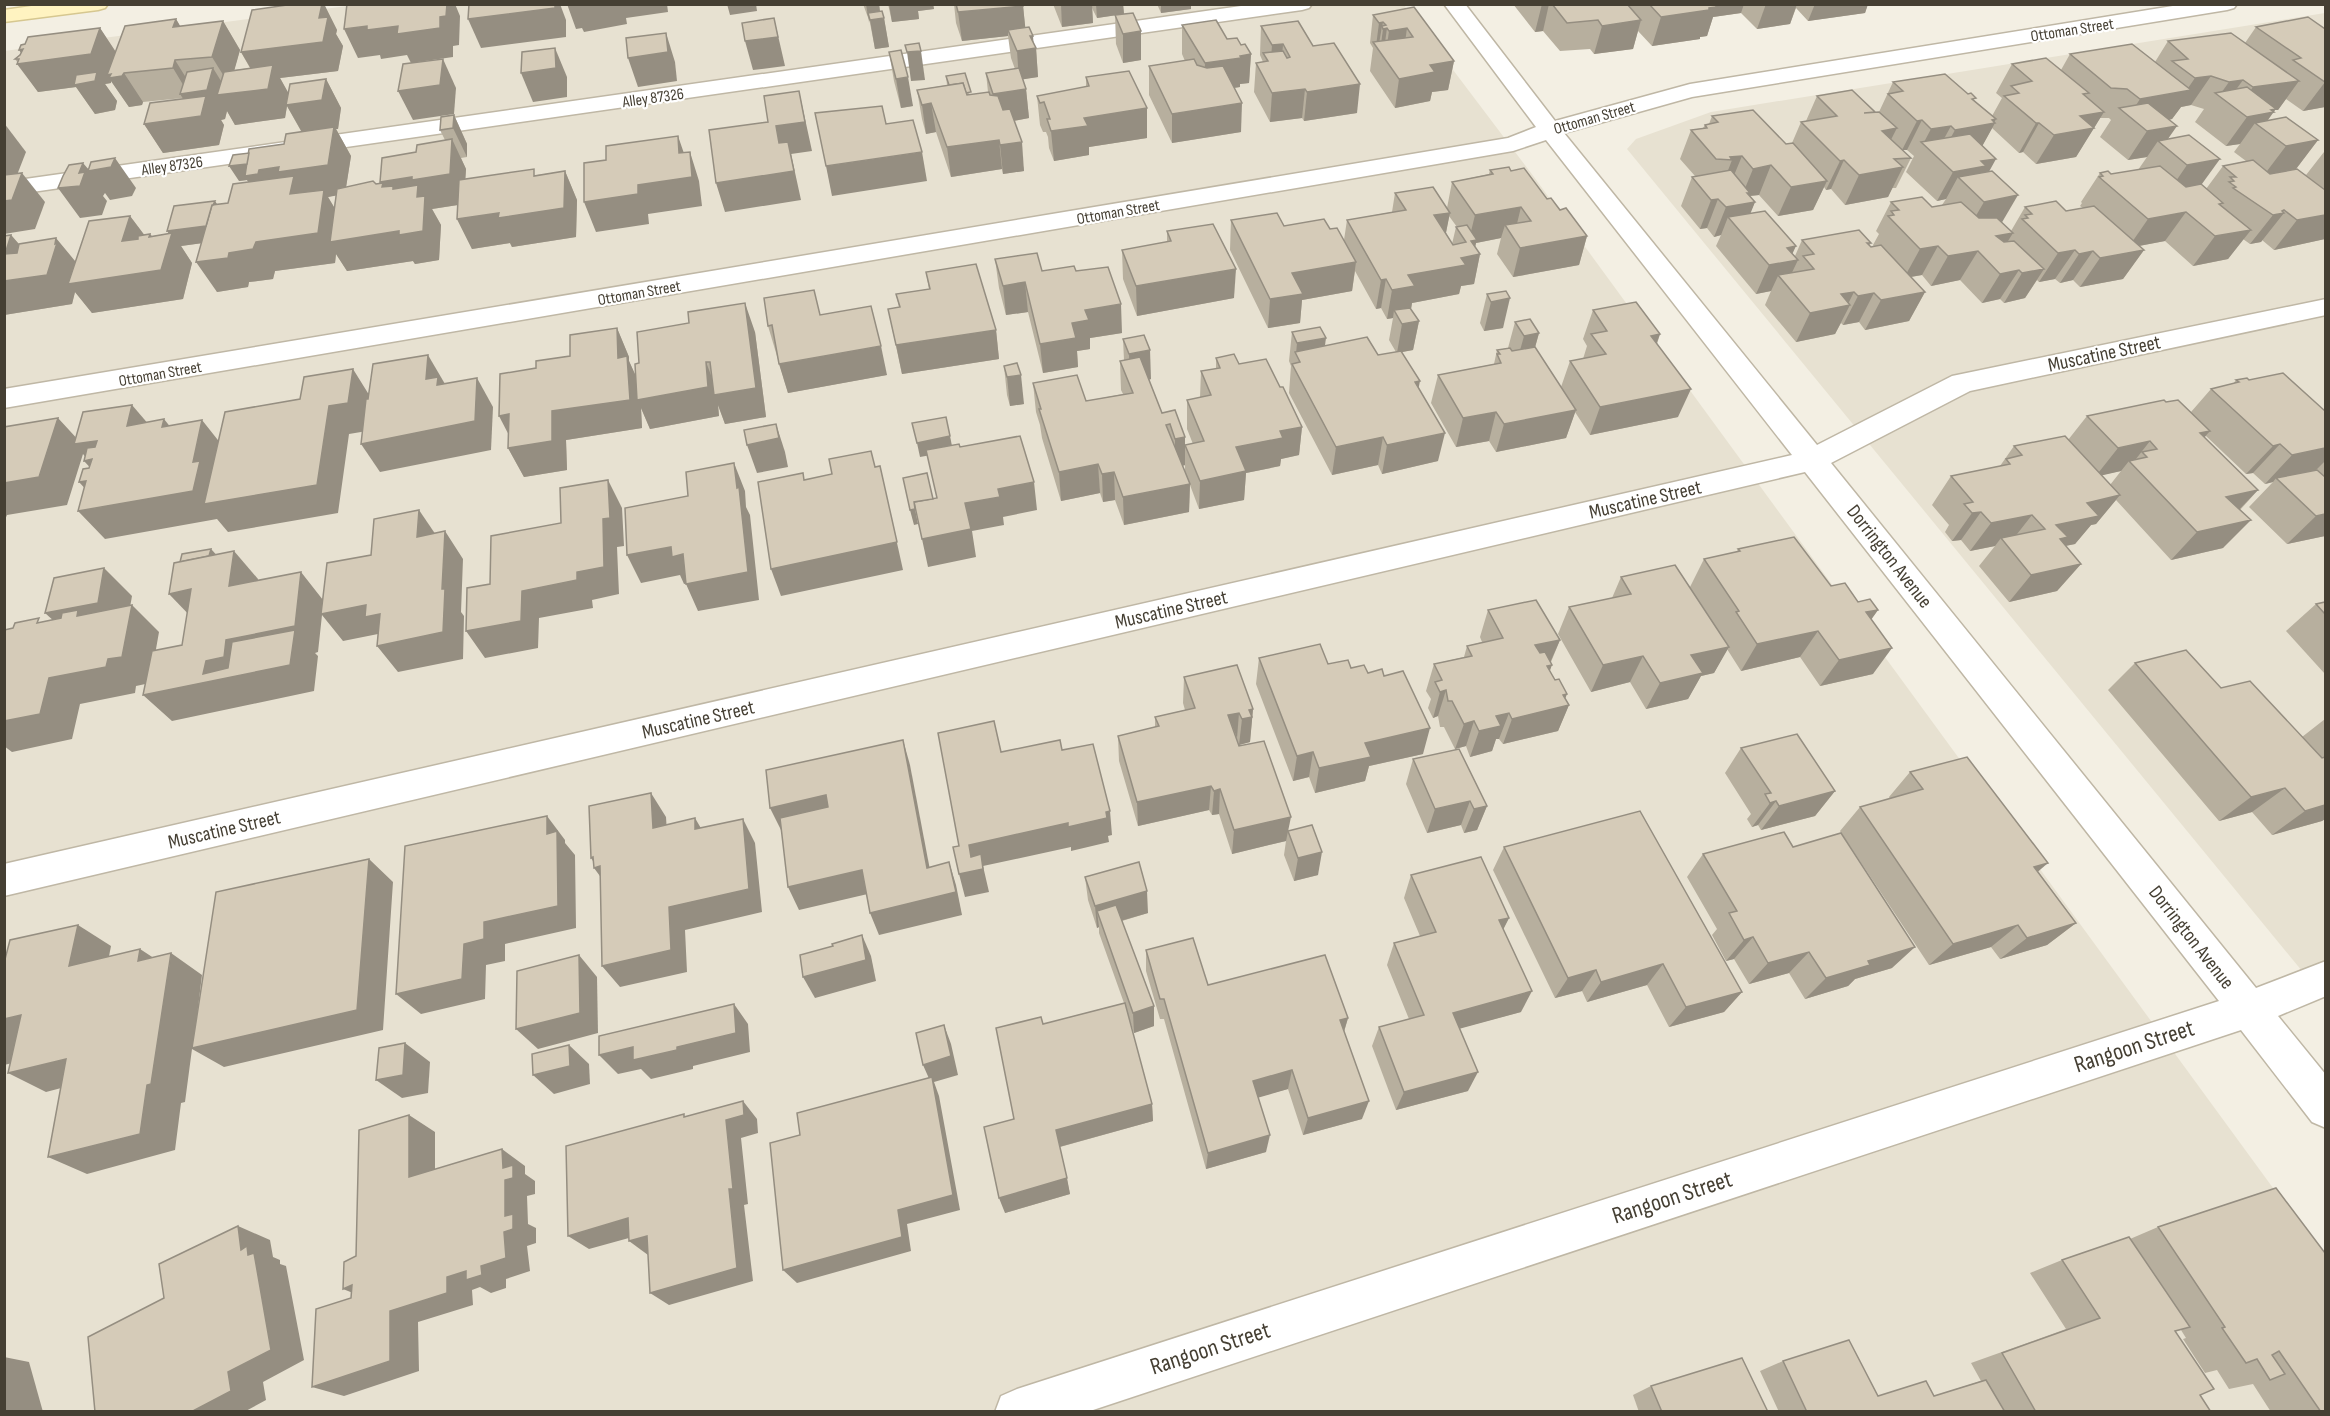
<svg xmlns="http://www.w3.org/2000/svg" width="2330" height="1416" font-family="'Sofia Sans Condensed',sans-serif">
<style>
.residential{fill:#e7e1d1}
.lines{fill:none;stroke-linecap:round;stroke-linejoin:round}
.lane-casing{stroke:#bfb7a5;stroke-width:3}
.street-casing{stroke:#bfb7a5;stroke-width:3}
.secondary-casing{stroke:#d6c790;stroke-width:3}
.lane{fill:#fff;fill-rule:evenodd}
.street{fill:#fff;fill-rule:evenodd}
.secondary{fill:#fff3c1;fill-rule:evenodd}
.wall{fill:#b7af9e;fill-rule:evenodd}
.shaded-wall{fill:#958e81}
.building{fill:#d5cbb8;stroke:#958e81;stroke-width:1.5}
.labels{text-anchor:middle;stroke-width:4.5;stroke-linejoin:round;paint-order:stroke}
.far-street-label{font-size:16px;fill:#453f33;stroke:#fff}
.street-label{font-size:20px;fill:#453f33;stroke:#fff}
.near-street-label{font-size:24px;fill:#453f33;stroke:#fff}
</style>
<rect width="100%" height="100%" fill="#f3efe3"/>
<!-- residential -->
<g class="residential">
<polygon points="362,4 1404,5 1534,177 2325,1259 2325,1411 5,1411 4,51"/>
<polygon points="2325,13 2325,999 1627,149 1636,139 1711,112"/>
</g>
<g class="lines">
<defs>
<polygon id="lane" points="1255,4 1312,4 1309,8 1302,10 4,196 4,182"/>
<polygon id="street" points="1444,4 1465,4 1555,121 1690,84 2185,4 2237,4 2234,8 2227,10 1692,97 1564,133 1817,445 1952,376 2326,299 2326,315 1970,391 1831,463 2256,988 2326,961 2326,996 2278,1016 2326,1075 2326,1128 2312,1122 2241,1030 1087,1412 995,1412 1001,1396 1017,1389 2219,1001 1805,472 4,896 4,864 1792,455 1546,140 1513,151 4,408 4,389 1508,138 1536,127"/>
<polygon id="secondary" points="45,4 108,4 105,8 98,10 4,22 4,10"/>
</defs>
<!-- lane casing -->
<use href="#lane" class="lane-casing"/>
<!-- street casing -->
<use href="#street" class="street-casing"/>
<!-- secondary casing -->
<use href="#secondary" class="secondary-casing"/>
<!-- lane -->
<use href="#lane" class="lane"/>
<!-- street -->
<use href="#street" class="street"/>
<!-- secondary -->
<use href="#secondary" class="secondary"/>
</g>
<!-- wall -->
<g class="wall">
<path d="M294 4H324L337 30 336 34 343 46 338 71 280 78 288 93 326 79 341 108 338 129H336L351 156 346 187 380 183 416 152 445 140 440 130 454 115 467 144V157L461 158 466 169 465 179 537 175 565 171 577 200 576 237 512 247 510 243 472 249 457 219 458 205 432 209 441 225 439 260 415 264 413 261 347 271 336 254 335 263 275 271 273 279 249 282 248 287 217 292 202 243 181 246 192 263 183 299 92 313 75 292 72 304 4 315V236L11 235 19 244 75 262 130 216 144 235 150 234 152 236 169 234 217 205 228 203 249 182 247 180 239 181 249 153 284 144 301 131 287 106 285 118 235 125 227 111 225 119 221 120 224 125 219 145 163 153 144 124 183 99V98L143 102 142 105 129 107 111 81V83L105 84 117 101 115 110 95 114 76 87 38 92 15 59 21 53 19 50 100 28 116 52 176 19 180 26 223 21 240 50 234 70 250 68 241 52ZM336 195 334 207 328 197Z"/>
<polygon points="863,4 879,4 880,12 884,18 889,47 875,49 870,23"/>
<polygon points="888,4 933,4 934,9 918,11 919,19 892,22"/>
<polygon points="954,4 1023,4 1025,27 1033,36 1033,43 1036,48 1038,77 1023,79 1026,89 1029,118 1014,121 1024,171 1003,174 1002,169 951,177 936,132 926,134 922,119 917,90 947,85 946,76 971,95 988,92 986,73 1015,69 1011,58 1008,36 962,41 956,23"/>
<polygon points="1053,4 1123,4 1124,14 1097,18 1092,8 1093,23 1062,27"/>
<polygon points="1157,4 1191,4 1191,9 1161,13"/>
<polygon points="1513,4 1868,4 1865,13 1808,21 1796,8 1790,24 1757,29 1741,13 1713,17 1707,36 1700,37 1700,39 1652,46 1638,31 1633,49 1594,54 1590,49 1560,51 1543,31 1535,32"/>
<polygon points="1414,7 1454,61 1448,90 1432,92 1430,101 1395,108 1370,71 1373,48 1370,43 1373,15"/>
<polygon points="1115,15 1141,31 1141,60 1123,63 1116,44"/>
<polygon points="1182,25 1227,39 1241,45 1251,54 1249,83 1240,84 1240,87 1234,88 1241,132 1172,143 1149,95 1149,66 1185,61 1182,54"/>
<polygon points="1261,26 1313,46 1357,113 1304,121 1302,118 1270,122 1254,92 1256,63 1263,62 1260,55"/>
<path d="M2256 27 2325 29V107L2303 111 2286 99 2278 110H2275L2268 120 2318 140 2296 169 2306 175 2324 152 2325 151V239L2274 250 2262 240 2261 242 2250 244 2243 239 2228 259 2193 266 2165 241 2139 246 2144 250 2123 279 2080 287 2073 280 2060 283 2055 279 2039 282 2037 280 2025 298 2004 303 2000 299 1982 303 1960 280 1931 286 1922 275 1911 277 1925 292 1909 321 1865 330 1859 322 1843 325 1841 323 1835 334 1796 342 1765 305 1771 291 1756 294 1716 246 1721 235 1714 237 1707 228 1700 229 1681 206 1692 177 1695 176 1680 159 1691 130 1703 128 1705 125 1709 124 1712 116 1786 144 1792 143 1801 122 1806 121 1817 96 1875 112H1879L1893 82 1974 100 1992 116 2002 98 1996 93 2012 64 2061 70 2070 54 2155 62 2168 41 2245 43ZM2191 105 2204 109 2195 122 2226 146 2240 144 2234 152 2246 161 2223 166 2206 189 2201 185 2189 135 2168 139 2169 120 2172 119 2181 107ZM2100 118H2109L2111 120 2100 137 2128 160 2147 157 2138 170 2111 174 2100 173 2081 202 2082 203 2080 206 2083 208 2066 211 2025 207 2011 231 2002 223 1982 146 1992 128 2019 153 2023 152 2036 164 2076 157ZM1902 150H1907L1914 156 1906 172 1937 201 1946 199 1942 205 1932 207 1891 202 1876 231 1879 234 1873 245 1874 247H1871L1869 246 1871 243 1802 240 1795 256 1750 213 1755 202 1750 196 1759 195 1778 216 1813 210 1824 187 1826 190 1831 189 1845 205 1888 197 1892 188H1896L1911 158Z"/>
<polygon points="889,52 913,106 901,108 894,81"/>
<polygon points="1086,77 1147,108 1147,138 1089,147 1089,155 1054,161 1049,148 1048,137 1046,132 1043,132 1040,125 1037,96 1086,87"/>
<path d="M1490 170 1511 171 1547 199 1587 236 1579 265 1513 277 1497 254 1501 238 1476 243 1475 247 1480 254 1474 284 1461 286 1459 294 1412 303 1411 309 1419 321 1413 350 1402 352 1419 388 1438 461 1382 474 1378 465 1332 475 1289 393 1291 366 1289 361 1292 332 1325 346 1378 355 1396 352 1389 340 1393 318 1387 319 1381 308 1376 309 1355 271 1352 291 1302 300 1300 323 1268 328 1230 250 1231 220 1284 226 1330 229 1344 240 1347 220 1392 212 1395 193 1447 208 1452 182 1489 174ZM1449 216 1457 227H1456L1452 244 1446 233Z"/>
<polygon points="1167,231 1234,298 1137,316 1123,279 1122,250 1167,242"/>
<polygon points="995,259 1042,271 1076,271 1122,333 1090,338 1090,349 1077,351 1078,367 1043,373 1028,312 1006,315 999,288"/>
<polygon points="926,272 996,330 999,359 902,374 888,309 899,307 896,294 929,289"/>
<polygon points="1506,291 1503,328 1484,331 1480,323 1487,294"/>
<polygon points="1593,310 1660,334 1657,344 1678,417 1590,435 1575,412 1566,438 1496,452 1489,441 1456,447 1431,403 1438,375 1494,364 1497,350 1508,348 1515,322 1539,333 1535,347 1561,387 1570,361 1583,359 1587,346 1583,339"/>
<polygon points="821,315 887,375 788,393 768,326"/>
<polygon points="617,328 629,357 629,361 636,377 755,332 766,417 725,424 718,405 719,416 650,429 641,408 642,428 566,440 567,470 524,477 508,448 536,368 570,356"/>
<polygon points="1123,339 1151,379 1149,380 1162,413 1185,437 1185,465 1183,466 1185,472 1185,445 1193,444 1187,429 1187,400 1200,398 1201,371 1216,369 1216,358 1239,364 1280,387 1302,427 1299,455 1281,459 1280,466 1246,473 1244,500 1199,509 1190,485 1189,512 1124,525 1115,500 1103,502 1100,493 1061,501 1042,438 1040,425 1036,412 1033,383 1086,401 1123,394 1121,390 1120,361 1124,360"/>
<polygon points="1004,366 1024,404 1010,406 1007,395"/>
<path d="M2236 380H2249L2325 411V536L2287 544 2249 507 2273 482 2265 484 2253 473 2246 474 2206 436 2204 437 2258 490 2240 510 2223 548 2171 560 2116 500 2096 524 2091 525 2075 544 2065 546 2081 564 2057 591 2009 602 1979 566 1995 546 1970 551 1961 540 1952 541 1945 532 1949 525 1932 505 1951 476 2000 466 2014 446 2068 440 2087 416 2166 402 2191 412 2211 389 2233 384ZM2121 471 2110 485 2101 475Z"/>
<polygon points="1738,549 1831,586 1858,602 1878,610 1871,619 1873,674 1820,686 1800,657 1741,671 1727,649 1714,673 1701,676 1688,699 1646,709 1630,682 1591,692 1558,634 1569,607 1612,598 1621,577 1690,587 1704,559 1737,552"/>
<polygon points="2325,602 2325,674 2286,631 2316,604"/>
<polygon points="1488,610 1560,640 1551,662 1550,671 1569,705 1558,731 1503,744 1499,739 1496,739 1492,751 1470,757 1466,746 1455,749 1444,727 1440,727 1438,716 1433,718 1428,708 1431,699 1426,691 1434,664 1464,657 1467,646 1482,642 1480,637"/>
<polygon points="1259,658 1328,664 1351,668 1368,673 1384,676 1423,754 1369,766 1365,781 1315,793 1309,777 1293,781 1256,684"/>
<polygon points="2135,663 2221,688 2302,737 2325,719 2325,819 2322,821 2272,835 2252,812 2219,821 2108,690"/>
<polygon points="1184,677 1253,709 1250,742 1239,745 1237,738 1239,746 1289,831 1318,875 1294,881 1284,855 1286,841 1232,854 1219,814 1212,815 1209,810 1138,826 1119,761 1118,736 1155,727 1155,717 1185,710 1183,703"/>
<polygon points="1741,748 1835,791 1815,816 1761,830 1758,825 1752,827 1747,819 1751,814 1725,773"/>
<polygon points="1413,759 1487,806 1477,830 1464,833 1461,825 1427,833 1406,784"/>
<polygon points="1910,772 2038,871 2076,923 2047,945 2000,959 1991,947 1929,965 1840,831 1860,807 1890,799 1889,797"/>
<polygon points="1504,847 1742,992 1724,1012 1669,1027 1647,985 1587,1002 1582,991 1555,998 1493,870"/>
<polygon points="1793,847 1892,968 1855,979 1848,986 1805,999 1789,973 1749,984 1734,959 1726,961 1712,935 1717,929 1687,877 1703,854"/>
<polygon points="1411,875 1509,918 1503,929 1521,1012 1460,1028 1468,1091 1396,1110 1372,1046 1379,1027 1409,1019 1387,965 1394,943 1420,936 1404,898"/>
<polygon points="1085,877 1148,913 1122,921 1154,1026 1134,1033 1128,1015 1152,1104 1153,1121 1060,1147 1070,1194 1005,1213 1014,1119 1043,1024 1124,1003 1099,933 1099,927 1097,928 1088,900"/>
<polygon points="1146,950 1208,985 1348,1018 1344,1032 1362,1119 1303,1135 1288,1089 1258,1097 1266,1152 1206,1169 1164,1019 1160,1019 1146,971"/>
<polygon points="2276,1188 2325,1412 2271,1412 2253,1384 2229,1389 2217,1370 2205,1373 2183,1339 2186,1338 2181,1330 2175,1331 2200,1395 2211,1412 1779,1412 1760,1371 1783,1361 1878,1396 1934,1396 1981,1381 1971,1363 2066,1329 2030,1273 2062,1260 2130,1239 2158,1227"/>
<polygon points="1651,1386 1768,1412 1639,1412 1633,1395"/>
</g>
<!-- shaded-wall -->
<g class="shaded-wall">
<polygon points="322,4 324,4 337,30 336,34 343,46 338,71 280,78 289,94 326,79 341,108 338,129 336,129 351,156 345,194 328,197 341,219 398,211 380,182 452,139 466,169 464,204 432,209 441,225 439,260 415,264 413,261 347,271 336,254 335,263 275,271 273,279 249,282 248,287 217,292 196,262 229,253 263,205 247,180 239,181 229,166 257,163 269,167 303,134 287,106 285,118 235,125 227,111 225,119 221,120 224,125 219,145 163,153 144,124 195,117 180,94 188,93 173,68 175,60 193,89 213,68 229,94 258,81 241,52 319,18"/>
<polygon points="447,4 455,4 460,16 459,45 453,46 453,57 411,63 407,55 381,59 380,55 358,58 344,29 440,17"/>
<polygon points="555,4 560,4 566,20 566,37 481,48 468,19"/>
<polygon points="567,4 667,4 668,12 626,18 627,24 584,32 582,28 576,29"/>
<polygon points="727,4 756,4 757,11 730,15"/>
<polygon points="866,4 879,4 881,19 884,18 889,47 875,49 870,20 868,13 869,23"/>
<polygon points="889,4 933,4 934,9 918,11 919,19 892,22"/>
<polygon points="1061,4 1092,4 1093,23 1062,27"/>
<polygon points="1096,4 1123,4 1124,14 1097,18"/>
<polygon points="1161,4 1191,4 1191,9 1161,13"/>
<polygon points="1542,4 1549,4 1543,31 1535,32"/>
<polygon points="1713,4 1744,4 1741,13 1713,17 1707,36 1700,37 1700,39 1652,46 1661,17 1709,8"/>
<polygon points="1766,4 1797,4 1790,24 1757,29"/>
<polygon points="1815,4 1868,4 1865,13 1808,21"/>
<polygon points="1023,6 1026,34 1008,30 1008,36 962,41 958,12"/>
<polygon points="774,18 785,66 753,70 745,41"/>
<polygon points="176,19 193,48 173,27"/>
<polygon points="1641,20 1633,49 1594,54 1602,26"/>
<polygon points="223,21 240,50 230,86 212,57"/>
<polygon points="1383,22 1382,28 1382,26 1378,50 1376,46 1379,23"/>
<polygon points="100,28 119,57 124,73 143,102 142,105 129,107 111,81 111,83 105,84 117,101 115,110 95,114 76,87 38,92 17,64 28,62 19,50"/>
<polygon points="1387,28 1383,57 1380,52 1383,29"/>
<polygon points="1407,28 1403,57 1385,60 1389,31"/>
<polygon points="1141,31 1141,60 1123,63 1123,34"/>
<polygon points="666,33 675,62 677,81 638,87 628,58"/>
<polygon points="1030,36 1033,36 1034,49 1036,48 1038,77 1019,80 1017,51"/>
<polygon points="1283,44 1281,73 1270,74 1272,45"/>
<polygon points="555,48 567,77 567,97 533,102 521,73"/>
<polygon points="921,51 925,80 911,81 907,52"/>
<polygon points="1251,54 1249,83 1240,84 1240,87 1204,92 1205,63"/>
<polygon points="443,59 456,88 454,114 413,120 398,91"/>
<polygon points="1454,61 1448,90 1432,92 1430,101 1395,108 1399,79 1430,65"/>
<polygon points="2325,68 2325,107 2303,111 2325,82"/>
<polygon points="2211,76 2191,105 2181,107 2172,119 2139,125 2129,116 2140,99 2186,91 2195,78"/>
<polygon points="908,77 913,106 901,108 896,79"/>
<polygon points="2243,80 2227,102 2219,96 2229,82"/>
<polygon points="2299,81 2278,110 2275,110 2262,128 2255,123 2240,144 2226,146 2247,117 2237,110 2253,87"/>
<polygon points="1360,84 1357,113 1304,121 1307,92"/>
<polygon points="1026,89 1029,118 997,124 993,94"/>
<polygon points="1305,89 1302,118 1270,122 1272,93"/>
<polygon points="799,91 812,151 791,154 801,200 725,212 716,183 779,143 776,126"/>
<polygon points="931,103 936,132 926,134 922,105"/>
<polygon points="1242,103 1241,132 1172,143 1172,114"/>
<polygon points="1147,108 1147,138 1089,147 1089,155 1054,161 1051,131 1084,118"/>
<polygon points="2104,112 2076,157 2036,164 2054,135 2080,116"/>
<polygon points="454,115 467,144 467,157 453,128"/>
<polygon points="1996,119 1994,123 1995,123 1979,152 1939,159 1955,130"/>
<polygon points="1922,120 1907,150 1902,150 1917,121"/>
<polygon points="4,123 26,152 17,175 4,176"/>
<polygon points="2036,123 2039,123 2023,152 2019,153"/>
<polygon points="1951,126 1935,155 1923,144 1931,129"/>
<polygon points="2177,126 2163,146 2158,141 2147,157 2128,160 2147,131"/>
<polygon points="1897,128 1882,157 1882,131"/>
<polygon points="678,136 688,165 690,152 699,181 702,206 648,214 649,224 596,232 584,202 638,185 679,153"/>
<polygon points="999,140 1002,169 951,177 947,147"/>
<polygon points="2318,140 2296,169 2264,175 2286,146"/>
<polygon points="1022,142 1024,171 1003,174 1000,145"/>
<polygon points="922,152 927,181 832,196 826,166"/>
<polygon points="1742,156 1730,185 1722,186 1732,160 1730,157"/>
<polygon points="115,158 136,188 132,196 110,200 105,193 103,196 107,201 102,215 80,218 58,188 79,173 83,163 89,170"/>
<polygon points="1996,159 1980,188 1958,177 1946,199 1937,201 1953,172 1981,161"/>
<polygon points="2220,159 2199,188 2167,194 2187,165"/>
<polygon points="1844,160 1831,189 1826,190 1840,161"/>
<polygon points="1771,165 1759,195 1749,196 1755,202 1743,232 1728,217 1721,235 1714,237 1726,207 1741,198 1753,169"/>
<polygon points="1903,167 1888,197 1845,205 1859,175"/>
<polygon points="565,171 577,200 576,237 512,247 510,243 472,249 457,219"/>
<polygon points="22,173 45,202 35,229 4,234 4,201"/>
<polygon points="1827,181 1813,210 1778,216 1791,187"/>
<polygon points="2018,195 2001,224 1967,231 1984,202"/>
<polygon points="1718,199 1707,228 1700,229 1711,200"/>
<polygon points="215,201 225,216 218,241 181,246 192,263 183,299 92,313 75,292 72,304 4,315 5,254 11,235 36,264 55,244 56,238 80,267 149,237 150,234 165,255 171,237 167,231"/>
<polygon points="1521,207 1514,236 1505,225 1501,238 1476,243 1473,256 1480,254 1474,284 1461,286 1459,294 1412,303 1410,315 1394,310 1393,318 1387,319 1392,290 1408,275 1461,258 1468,244 1475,215"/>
<polygon points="2284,210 2282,213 2284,213 2261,242 2250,244 2273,215"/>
<polygon points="2186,212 2165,241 2128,248 2148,219"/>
<polygon points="1450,213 1444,242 1434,215"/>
<polygon points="2325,215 2325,239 2274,250 2297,220"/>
<polygon points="130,216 152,245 122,241"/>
<polygon points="2251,230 2228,259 2193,266 2215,236"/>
<polygon points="2013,233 1995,262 1996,236"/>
<polygon points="1587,236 1579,265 1513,277 1520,248"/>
<polygon points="1796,246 1789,261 1798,260 1786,285 1778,276 1771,291 1756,294 1769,265 1787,248"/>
<polygon points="1938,246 1922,275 1904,278 1920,249"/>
<polygon points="2075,250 2055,279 2039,282 2058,253"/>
<polygon points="2144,250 2123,279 2080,287 2100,258"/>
<polygon points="1978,251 1960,280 1931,286 1948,256"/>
<polygon points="2093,251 2073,280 2060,283 2079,254"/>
<polygon points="1356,262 1352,291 1302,300 1300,323 1268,328 1270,299 1292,273"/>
<polygon points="1236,269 1234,298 1137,316 1136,286"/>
<polygon points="2044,269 2025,298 2004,303 2022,273"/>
<polygon points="2019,270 2000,299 1982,303 2000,274"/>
<polygon points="1386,279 1381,308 1376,309 1381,280"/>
<polygon points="1025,282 1028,312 1006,315 1003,286"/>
<polygon points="1854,292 1847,306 1850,305 1835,334 1796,342 1810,313 1841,294"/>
<polygon points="1925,292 1909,321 1865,330 1881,300"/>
<polygon points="1874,293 1859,322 1843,325 1858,296"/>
<polygon points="1510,298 1503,328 1484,331 1491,302"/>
<polygon points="745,303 755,332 766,417 725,424 718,405 719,416 650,429 641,408 642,428 566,440 567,470 524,477 508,448 552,411 618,358 617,328 629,357 629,361 640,385 706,362 717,391"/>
<polygon points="1121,304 1122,333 1090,338 1090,349 1077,351 1078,367 1043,373 1040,344 1072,323 1085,310"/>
<polygon points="1419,321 1413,350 1397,353 1402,324"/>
<polygon points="996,330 999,359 902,374 896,345"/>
<polygon points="1539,333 1531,362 1516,365 1524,336"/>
<polygon points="1660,334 1649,363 1651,336"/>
<polygon points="1326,338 1322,367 1296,354 1297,343"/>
<polygon points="881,346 887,375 788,393 779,364"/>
<polygon points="1150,350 1151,379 1130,383 1129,354"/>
<polygon points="428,355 445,384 445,388 426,379"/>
<polygon points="353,369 371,398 367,431 349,434 338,513 228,532 217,519 105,539 78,511 102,507 79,482 193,462 202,420 225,449 329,406"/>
<polygon points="1021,375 1024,404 1010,406 1007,377"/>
<polygon points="477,378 493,407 491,450 380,472 361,444"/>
<polygon points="1420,381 1414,410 1415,382"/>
<polygon points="1691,389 1678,417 1590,435 1600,407"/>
<polygon points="132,405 156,433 127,426"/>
<polygon points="1576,410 1566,438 1496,452 1504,424"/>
<polygon points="1496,412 1489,441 1456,447 1463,418"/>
<polygon points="509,414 514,445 499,416"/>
<polygon points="58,418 81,443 97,441 110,489 84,461 88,460 83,454 67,505 7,515 4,522 4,483"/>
<polygon points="164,419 187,448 162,427"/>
<polygon points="776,424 785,452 788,467 757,473 747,445"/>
<polygon points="1302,427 1299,455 1281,459 1280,466 1246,473 1244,500 1199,509 1200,481 1236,447 1280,431"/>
<polygon points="2210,431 2185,459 2200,433"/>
<polygon points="1445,433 1438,461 1382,474 1387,445"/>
<polygon points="950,436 953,451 920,457 917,443"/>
<polygon points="1185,437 1185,465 1175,467 1175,439"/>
<polygon points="1383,437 1378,465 1332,475 1336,447"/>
<polygon points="2150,441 2132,464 2129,461 2121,471 2095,477 2118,448"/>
<polygon points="2280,444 2253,473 2246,474 2273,446"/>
<polygon points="2325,448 2325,461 2313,473 2276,478 2273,482 2265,484 2292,455"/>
<polygon points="734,463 745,491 746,507 750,515 759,600 698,611 686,584 737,488"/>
<polygon points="1098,464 1100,493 1061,501 1059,472"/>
<polygon points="880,466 903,570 781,596 771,569"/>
<polygon points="1114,472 1115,500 1103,502 1102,474"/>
<polygon points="608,480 622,508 624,546 617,547 619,594 592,600 593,608 539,618 538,648 485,658 466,631 522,591 577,572 603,519"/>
<polygon points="1034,482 1037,510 1003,517 1004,525 972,531 976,557 928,567 922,539 965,503 998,489"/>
<polygon points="1190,484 1189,512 1124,525 1123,497"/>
<polygon points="2258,490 2231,518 2226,497"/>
<polygon points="2120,495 2096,524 2091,525 2075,544 2060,547 2056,525 2087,503"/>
<polygon points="915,509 918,524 914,525 910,510"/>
<polygon points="419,510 438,538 417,537"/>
<polygon points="1981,512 1961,540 1952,541 1972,513"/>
<polygon points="2325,514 2325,536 2287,544 2316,516"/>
<polygon points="2032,515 2010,543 2001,538 1995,546 1970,551 1991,523"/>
<polygon points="2251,520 2223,548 2171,560 2197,532"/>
<polygon points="445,531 463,559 461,612 464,616 463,659 398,672 377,646 378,634 343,641 322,615 318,652 315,653 318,656 314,691 172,721 143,695 206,661 226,640 301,572 323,600 442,589"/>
<polygon points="671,547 683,554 695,582 684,584 680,575 641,583 627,555"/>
<polygon points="211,549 224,563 190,589"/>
<polygon points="234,551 258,579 254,613 229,586"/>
<polygon points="2081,564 2057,591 2009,602 2031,575"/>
<polygon points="104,568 132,596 126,630 75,640 45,613"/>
<polygon points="191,589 195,621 169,594"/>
<polygon points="132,605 159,632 150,683 136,686 135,693 80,704 72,739 12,752 4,746 4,721 49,678 108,659"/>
<polygon points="1878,610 1859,637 1866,612"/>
<polygon points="1818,631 1800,657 1741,671 1757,644"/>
<polygon points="1560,640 1549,665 1552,665 1542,691 1535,645"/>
<polygon points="1729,647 1714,673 1701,676 1688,699 1646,709 1660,683 1691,655"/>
<polygon points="1892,648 1873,674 1820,686 1839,660"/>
<polygon points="1643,656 1630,682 1591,692 1603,665"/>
<polygon points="1446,690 1438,716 1433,718 1440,692"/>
<polygon points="1567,694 1562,707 1569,705 1558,731 1503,744 1512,719 1563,695"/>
<polygon points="1253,709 1250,742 1239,745 1242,719 1249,710"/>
<polygon points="1239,713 1237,738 1228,715"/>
<polygon points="1509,713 1499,739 1496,739 1492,751 1470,757 1479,731 1496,716"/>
<polygon points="1474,721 1466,746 1455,749 1464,724"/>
<polygon points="1430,728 1423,754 1369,766 1365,781 1315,793 1319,768 1365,743"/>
<polygon points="903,740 910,765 934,891 927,868"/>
<polygon points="1313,752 1309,777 1293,781 1297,756"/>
<polygon points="1211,786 1209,810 1138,826 1137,802"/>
<polygon points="2285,788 2252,812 2219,821 2251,797"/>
<polygon points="1220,789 1219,814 1212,815 1214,791"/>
<polygon points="1835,791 1815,816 1761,830 1779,806"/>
<polygon points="651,793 666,817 668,851 653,828"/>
<polygon points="826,795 836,820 782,832 770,808"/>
<polygon points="1470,801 1461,825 1427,833 1435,809"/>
<polygon points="1776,801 1758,825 1752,827 1770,803"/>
<polygon points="2325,805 2325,819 2322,821 2272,835 2305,811"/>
<polygon points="1487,806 1477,830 1464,833 1474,809"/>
<polygon points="1110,811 1112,835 1108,836 1109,842 1071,851 1071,847 983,866 989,892 965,897 959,874 969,845"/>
<polygon points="547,816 565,840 565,843 575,855 576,928 505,944 505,961 486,965 485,999 421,1014 396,994 464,944 484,922 547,834"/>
<polygon points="1291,817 1286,841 1232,854 1234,830"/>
<polygon points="695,818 709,842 695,829"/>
<polygon points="743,819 755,843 762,912 685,930 687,972 620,987 602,966 669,907"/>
<polygon points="1322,852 1318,875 1294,881 1298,858"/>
<polygon points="593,857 617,889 611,891 594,868 597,867 591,858"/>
<polygon points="369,859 393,882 383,1030 224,1067 192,1049 185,1102 181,1103 175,1150 87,1174 48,1157 138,961 140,949 169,968 171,953 202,975 193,1048"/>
<polygon points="949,862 956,885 962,915 879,935 870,913"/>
<polygon points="2048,863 2021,886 2034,867"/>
<polygon points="862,870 872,893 799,910 788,887"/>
<polygon points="1147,891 1148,913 1103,926 1097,911 1099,927 1097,928 1095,906"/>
<polygon points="1509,918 1498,940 1499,920"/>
<polygon points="2076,923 2047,945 2000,959 2027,938"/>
<polygon points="78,925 111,946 103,987 69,966"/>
<polygon points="2018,925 1991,947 1929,965 1953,944"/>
<polygon points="862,935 871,956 876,981 815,998 803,977"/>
<polygon points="1753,937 1734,959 1726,961 1744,940"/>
<polygon points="1915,947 1892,968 1855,979 1848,986 1805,999 1826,978 1868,961"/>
<polygon points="1809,952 1789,973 1749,984 1768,963"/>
<polygon points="579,955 597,977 598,1033 538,1049 516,1029"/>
<polygon points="1663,964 1647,985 1587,1002 1601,982"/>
<polygon points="1596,970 1582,991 1555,998 1568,978"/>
<polygon points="1532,991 1521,1012 1444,1033 1453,1013"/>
<polygon points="1742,992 1724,1012 1669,1027 1686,1007"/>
<polygon points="734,1004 748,1024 750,1052 693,1066 693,1069 651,1079 641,1069 618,1074 599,1055 633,1047 677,1047"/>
<polygon points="1154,1006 1154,1026 1134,1033 1133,1013"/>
<polygon points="21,1015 33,1058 4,1065 4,1019"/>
<polygon points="1348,1018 1342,1038 1340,1020"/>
<polygon points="944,1025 951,1044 958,1075 934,1082 939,1096 960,1210 907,1224 911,1251 797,1283 783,1270 931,1083 923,1065"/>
<polygon points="405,1043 430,1062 428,1093 402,1098 376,1080"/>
<polygon points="569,1045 589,1064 590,1084 554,1094 533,1075"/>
<polygon points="66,1059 103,1077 46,1092 8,1073"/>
<polygon points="1292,1070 1288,1089 1250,1100 1253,1081"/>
<polygon points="1478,1072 1468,1091 1396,1110 1404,1092"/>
<polygon points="743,1101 757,1119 758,1133 741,1138 748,1204 744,1205 753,1281 669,1305 650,1293 729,1189 726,1120"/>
<polygon points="1369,1101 1362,1119 1303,1135 1308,1118"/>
<polygon points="1152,1104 1153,1121 1059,1147 1056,1130"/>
<polygon points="409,1115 435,1132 435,1193 409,1177"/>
<polygon points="1270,1135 1266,1152 1206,1169 1208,1153"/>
<polygon points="502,1149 525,1166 525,1174 535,1181 535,1194 527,1196 528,1224 536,1228 536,1243 527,1246 530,1271 506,1279 506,1288 491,1293 480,1287 472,1290 473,1305 418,1322 419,1371 344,1396 312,1387 390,1311 447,1277 481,1266 504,1232 505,1216"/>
<polygon points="1067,1178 1070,1194 1005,1213 999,1198"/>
<polygon points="628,1218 647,1233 589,1249 568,1236"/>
<polygon points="238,1226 270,1240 273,1257 280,1260 280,1264 286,1266 304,1360 263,1382 266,1400 244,1412 191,1412 228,1372 241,1250"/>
<polygon points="647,1236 648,1255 629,1241"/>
<polygon points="352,1285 373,1301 343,1289"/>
<polygon points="4,1357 29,1362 43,1412 4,1412"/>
</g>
<!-- building -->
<g class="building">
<polygon points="294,4 322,4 319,18 328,17 323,42 241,52 252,10"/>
<polygon points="347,4 447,4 446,16 440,17 440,28 397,34 398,26 367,30 367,26 344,29"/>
<polygon points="469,4 555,4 555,8 468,19"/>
<polygon points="956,4 1023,4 1023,6 958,12"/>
<polygon points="1552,4 1627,4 1641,20 1602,26 1598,20 1567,23"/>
<polygon points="1649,4 1714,4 1717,7 1709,8 1709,10 1661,17"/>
<polygon points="1414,7 1454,61 1430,65 1435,72 1399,79 1373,42 1413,37 1407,28 1389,31 1387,28 1383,29 1382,26 1386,25 1383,22 1379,23 1373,15"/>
<polygon points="882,11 884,18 870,20 868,13"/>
<polygon points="1133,13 1141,31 1123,34 1115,15"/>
<polygon points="2308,17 2325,29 2325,82 2293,60 2301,58 2256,27"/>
<polygon points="774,18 778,37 745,41 742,23"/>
<polygon points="176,19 173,27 223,21 212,57 175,60 173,68 124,73 122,76 109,78 111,74 107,75 125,26"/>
<polygon points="1216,20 1227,39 1237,38 1241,45 1245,44 1251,54 1240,56 1241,58 1205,63 1182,25"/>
<polygon points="1298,21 1313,46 1334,43 1360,84 1307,92 1305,89 1272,93 1256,63 1268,61 1263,53 1283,51 1287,58 1290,57 1283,44 1272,45 1261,26"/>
<polygon points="1029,27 1033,36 1030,36 1036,48 1017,51 1008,30"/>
<polygon points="100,28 91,54 17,64 19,59 15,59 20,55 23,49 19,50 21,45 25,44 28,37"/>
<polygon points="666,33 668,52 628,58 626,38"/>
<polygon points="2231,33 2299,81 2253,87 2243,80 2229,82 2211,76 2195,78 2172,61 2188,59 2168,41"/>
<polygon points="919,43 921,51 907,52 905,45"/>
<polygon points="2132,44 2191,90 2140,99 2127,89 2111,88 2070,54"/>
<polygon points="555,48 556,68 521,73 522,52"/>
<polygon points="901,50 908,77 896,79 889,52"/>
<polygon points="2046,58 2089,93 2083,94 2104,112 2080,116 2094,128 2054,135 2039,123 2036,123 2004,96 2019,93 2011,86 2032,81 2012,64"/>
<polygon points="443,59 440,85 398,91 403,64"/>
<polygon points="1194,59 1197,65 1207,68 1223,66 1242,103 1172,114 1149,66"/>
<polygon points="273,65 268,89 217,95 224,72"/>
<polygon points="213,68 207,90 180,94 187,72"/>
<polygon points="1019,68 1026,89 993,94 986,73"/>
<polygon points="1129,71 1147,108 1084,118 1088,126 1051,131 1047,119 1050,119 1044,102 1040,103 1037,96 1089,86 1086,77"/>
<polygon points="97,72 95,81 74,85 76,75"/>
<polygon points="965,73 971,92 966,93 963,83 949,85 946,76"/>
<polygon points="1945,74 1968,94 1971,93 1976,98 1972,99 1996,119 1992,120 1995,123 1955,130 1951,126 1931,129 1922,120 1917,121 1888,94 1903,91 1893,82"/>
<polygon points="326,79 322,100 286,105 290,84"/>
<polygon points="963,83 967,95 989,92 990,95 998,96 1003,110 1010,109 1022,142 1000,145 999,140 947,147 931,103 922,105 917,90"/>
<polygon points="2247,87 2276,109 2271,110 2274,112 2247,117 2215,93"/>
<polygon points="1852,90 1875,112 1864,113 1879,112 1897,128 1882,131 1911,158 1894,159 1903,167 1859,175 1844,160 1840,161 1801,122 1837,116 1817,96"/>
<polygon points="799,91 805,122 776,126 779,143 788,142 794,171 716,183 709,130 768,122 764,96"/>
<polygon points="206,96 201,116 144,124 150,103"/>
<polygon points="2148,103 2177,126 2147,131 2119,108"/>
<polygon points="882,106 886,124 913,120 922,152 826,166 815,113"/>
<polygon points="1753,110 1786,144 1793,143 1827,181 1791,187 1771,165 1753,169 1742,156 1730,157 1732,160 1716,159 1691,130 1707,128 1705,125 1718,122 1712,116"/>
<polygon points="454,115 453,128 440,130 441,117"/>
<polygon points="2286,117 2318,140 2286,146 2255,123"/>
<polygon points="334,127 328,165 278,172 279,167 259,170 258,174 245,176 249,149 284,144 286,134"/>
<polygon points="1970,134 1996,159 1981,161 1986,166 1953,172 1921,142"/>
<polygon points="2189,135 2220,159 2187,165 2158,141"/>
<polygon points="678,136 679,153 690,152 692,177 638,185 638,194 584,202 584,163 606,160 606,146"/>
<polygon points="452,139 450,174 412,180 412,177 380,182 382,158 416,152 417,145"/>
<polygon points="249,153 247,164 229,166 233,155"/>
<polygon points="115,158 111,167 88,171 91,162"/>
<polygon points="2253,160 2270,174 2297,169 2325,190 2325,215 2297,220 2284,210 2282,211 2284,213 2273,215 2233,188 2236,187 2229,182 2234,181 2230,177 2236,177 2223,166"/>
<polygon points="83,163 79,173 85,172 80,186 58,188 63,176 69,165"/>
<polygon points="2160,166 2186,187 2201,184 2223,203 2219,204 2251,230 2215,236 2186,212 2148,219 2099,177 2103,176 2100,173 2108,171 2111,174"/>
<polygon points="1509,167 1511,171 1524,168 1547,199 1551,198 1560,210 1566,208 1587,236 1520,248 1505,225 1531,221 1521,207 1475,215 1452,182 1493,174 1490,170"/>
<polygon points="534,169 534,176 565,171 564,208 498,218 499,213 457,219 459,180"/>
<polygon points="1731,170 1750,193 1747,193 1755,202 1726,207 1718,199 1711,200 1692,177"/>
<polygon points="1992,171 2018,195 1984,202 1958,177"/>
<polygon points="22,173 12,200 4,201 4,175"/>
<polygon points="294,176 290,194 324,190 318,233 256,242 253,249 229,253 228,258 196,262 212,205 228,203 233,184"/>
<polygon points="373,181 376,184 383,183 382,187 393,186 393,189 418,185 417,197 425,196 423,231 399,235 399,231 330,242 337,189"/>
<polygon points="1433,187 1450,213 1434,215 1453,245 1466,242 1456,227 1467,225 1477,240 1471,241 1480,254 1461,258 1466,265 1408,275 1415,286 1392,290 1386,279 1381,280 1347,220 1406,210 1395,193"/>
<polygon points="1922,197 1932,207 1961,202 1979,218 1997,218 2013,233 1996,236 2004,242 2014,241 2044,269 2022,273 2019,270 2000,274 1978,251 1948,256 1938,246 1920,249 1888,216 1894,215 1891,211 1899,210 1891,202"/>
<polygon points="215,201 213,205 212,205 206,226 167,231 174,206"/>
<polygon points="2056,201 2066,211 2094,206 2144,250 2100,258 2093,251 2079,254 2075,250 2058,253 2022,219 2028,218 2025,215 2032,214 2025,207"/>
<polygon points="1765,211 1796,246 1787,248 1798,260 1769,265 1728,217"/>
<polygon points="1277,213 1284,226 1324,219 1330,229 1337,228 1356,262 1292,273 1303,294 1270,299 1231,220"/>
<polygon points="130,216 122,241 138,239 138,236 150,234 149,237 172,233 161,270 68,284 89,221"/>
<polygon points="1213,224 1236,269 1136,286 1122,250 1171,241 1167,231"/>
<polygon points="1859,230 1871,243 1867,243 1871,247 1881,245 1925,292 1881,300 1874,293 1858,296 1854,292 1841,294 1850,305 1810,313 1778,275 1814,269 1803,256 1814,254 1802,240"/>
<polygon points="11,235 5,254 17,253 19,244 56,238 55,244 57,243 47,275 4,281 4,236"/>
<polygon points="1037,253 1042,271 1074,266 1076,271 1108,267 1121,304 1085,310 1089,320 1072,323 1076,338 1040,344 1025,282 1003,286 995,259"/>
<polygon points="976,264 996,330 896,345 888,309 900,307 896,294 930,289 926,272"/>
<polygon points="814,290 820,315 871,306 881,346 779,364 772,325 768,326 764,298"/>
<polygon points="1506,291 1510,298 1491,302 1487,294"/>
<polygon points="1636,302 1660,334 1651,336 1691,389 1600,407 1570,361 1606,354 1591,334 1607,331 1593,310"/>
<polygon points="745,303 756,388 714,395 710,362 706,362 708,387 637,400 635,364 639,363 637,332 689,323 688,312"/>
<polygon points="1410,308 1419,321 1402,324 1394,310"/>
<polygon points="1530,319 1539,333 1524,336 1515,322"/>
<polygon points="1320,327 1326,338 1297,343 1292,332"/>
<polygon points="617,328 618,358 627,356 630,400 552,411 552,441 508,448 509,414 499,416 500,374 536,368 536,361 570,356 570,335"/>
<polygon points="1144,335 1150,350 1129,354 1123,339"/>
<polygon points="1367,337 1378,355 1401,351 1420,381 1415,382 1445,433 1387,445 1383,437 1336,447 1292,364 1300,362 1295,352"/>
<polygon points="1535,347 1576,410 1504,424 1496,412 1463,418 1438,375 1501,363 1497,354 1500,354 1497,350 1510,348 1512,351"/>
<polygon points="1234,354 1239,364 1266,359 1280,387 1283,387 1302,427 1280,431 1283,438 1236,447 1246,471 1200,481 1185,445 1204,441 1187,400 1211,395 1201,371 1220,368 1216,358"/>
<polygon points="428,355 426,379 438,377 437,385 477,378 475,421 361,444 366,399 368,399 373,364"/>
<polygon points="1140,357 1162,413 1175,410 1185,437 1175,439 1170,424 1166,425 1190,484 1123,497 1114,472 1102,474 1098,464 1059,472 1039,409 1041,409 1033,383 1077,375 1086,401 1133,393 1120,361"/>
<polygon points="1017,363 1021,375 1007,377 1004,366"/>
<polygon points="353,369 348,403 329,406 317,485 204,504 225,412 300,399 304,377"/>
<polygon points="2283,373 2325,411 2325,448 2292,455 2280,444 2273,446 2211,389 2239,382 2236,380 2247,378 2249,380"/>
<polygon points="2164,400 2166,402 2178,400 2210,431 2200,433 2258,490 2226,497 2251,520 2197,532 2129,461 2147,457 2142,452 2157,449 2150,441 2118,448 2087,416"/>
<polygon points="132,405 127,426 164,419 162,427 202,420 193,462 200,461 193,491 78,511 86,481 79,482 83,469 89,468 92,459 84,461 87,448 95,447 97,441 74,444 83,412"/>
<polygon points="946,417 950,436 917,443 912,423"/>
<polygon points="58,418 39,477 4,483 4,427"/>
<polygon points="776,424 779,438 747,445 744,430"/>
<polygon points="1020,436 1034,482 998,489 1000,497 965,503 971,529 922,539 914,502 937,498 926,450 959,444 960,447"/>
<polygon points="2065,436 2120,495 2087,503 2099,516 2056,525 2068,537 2060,539 2081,564 2031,575 2001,538 2045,529 2032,515 1991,523 1981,512 1972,513 1964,504 1973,502 1951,476 2010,464 2006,459 2022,455 2014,446"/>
<polygon points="871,451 875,467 880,466 897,542 771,569 758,482 803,473 804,480 832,474 829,459"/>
<polygon points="734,463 737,488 739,487 748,572 686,584 683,554 672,557 671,547 627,555 625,508 688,496 686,472"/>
<polygon points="2317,470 2325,477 2325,514 2316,516 2276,478"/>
<polygon points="927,473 933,499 914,502 915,509 910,510 903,478"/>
<polygon points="608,480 610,518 603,519 604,567 577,572 577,580 522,591 521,621 466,631 467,588 490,584 491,536 561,523 560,488"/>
<polygon points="419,510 417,537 445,531 442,589 445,589 443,632 377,646 380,614 365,617 366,605 321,614 327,563 371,555 374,519"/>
<polygon points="1794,537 1831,586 1845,583 1858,602 1870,599 1878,610 1866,612 1892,648 1839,660 1818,631 1757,644 1736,612 1739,611 1704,559 1740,551 1738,549"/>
<polygon points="211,549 209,556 180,562 182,554"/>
<polygon points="234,551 229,586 301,572 295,626 226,640 224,657 206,661 203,674 228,668 232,642 295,630 290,665 143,695 152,651 182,645 191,589 169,594 174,563"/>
<polygon points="1675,565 1729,647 1691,655 1703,673 1660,683 1643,656 1603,665 1569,607 1631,594 1621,577"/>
<polygon points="104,568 98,603 45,613 54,578"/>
<polygon points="1536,600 1560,640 1535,645 1540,653 1545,652 1552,665 1547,666 1555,680 1559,679 1567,694 1563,695 1569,705 1512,719 1509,713 1496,716 1501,726 1479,731 1474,721 1464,724 1452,701 1448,701 1446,690 1440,692 1435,682 1442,680 1434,664 1472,656 1467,646 1503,638 1488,610"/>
<polygon points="2325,602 2325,614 2316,604"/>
<polygon points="132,605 122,657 108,659 106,667 49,678 40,714 4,721 4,630 13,628 15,623 39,618 37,623 61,618 62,613 78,610 77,616"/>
<polygon points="1320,644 1328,664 1348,660 1351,668 1364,665 1368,673 1382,669 1384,676 1403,671 1430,728 1365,743 1371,757 1319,768 1313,752 1297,756 1259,658"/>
<polygon points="2186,650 2221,688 2250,681 2322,758 2325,757 2325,805 2305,811 2285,788 2251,797 2135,663"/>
<polygon points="1237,665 1253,709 1249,710 1252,717 1242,719 1239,713 1228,715 1239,746 1264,741 1291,817 1234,830 1220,789 1214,791 1211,786 1137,802 1118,736 1159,726 1155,717 1195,708 1184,677"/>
<polygon points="994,721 1001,752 1060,740 1062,750 1093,744 1110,811 1106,812 1107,818 1068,827 1068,823 969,845 971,857 981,854 983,869 959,874 953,847 959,846 938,733"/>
<polygon points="1797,734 1835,791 1779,806 1776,801 1770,803 1765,794 1771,793 1741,748"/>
<polygon points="903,740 927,868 949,862 956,892 870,913 862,870 788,887 780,818 828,807 826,795 770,808 766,770"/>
<polygon points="1459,749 1487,806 1474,809 1470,801 1435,809 1413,759"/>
<polygon points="1967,757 2048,863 2034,867 2076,923 2027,938 2018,925 1953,944 1860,807 1923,789 1910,772"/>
<polygon points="651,793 653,828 695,818 695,829 743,819 749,889 669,907 671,950 602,966 600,866 594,868 593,857 591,858 589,806"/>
<polygon points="1640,811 1742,992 1686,1007 1663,964 1601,982 1596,970 1568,978 1504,847"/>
<polygon points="547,816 547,834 557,831 558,906 484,922 484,939 464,944 462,979 396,994 405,846"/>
<polygon points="1312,825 1322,852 1298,858 1288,831"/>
<polygon points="1784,832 1793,847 1841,833 1915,947 1868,961 1870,965 1826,978 1809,952 1768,963 1753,937 1744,940 1729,913 1737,911 1703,854"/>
<polygon points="1481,857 1509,918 1499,920 1532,991 1453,1013 1478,1072 1404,1092 1379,1027 1424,1015 1394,943 1436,932 1411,875"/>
<polygon points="369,859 357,1010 192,1048 216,892"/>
<polygon points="1139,862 1147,891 1095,906 1085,877"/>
<polygon points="1116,905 1154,1006 1133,1013 1097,911"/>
<polygon points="78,925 69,966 140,949 138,961 171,953 151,1084 147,1085 140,1134 48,1157 66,1059 8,1073 21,1015 4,1019 4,963 10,940"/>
<polygon points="862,935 866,960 803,977 800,955 833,946 832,944"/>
<polygon points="1193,938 1208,985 1325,955 1348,1018 1340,1020 1369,1101 1308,1118 1292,1070 1253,1081 1270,1135 1208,1153 1164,999 1160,999 1146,950"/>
<polygon points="579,955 580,1013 516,1029 517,971"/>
<polygon points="1125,1003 1152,1104 1056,1130 1067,1178 999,1198 984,1127 1014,1119 996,1028 1041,1017 1043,1024"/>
<polygon points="734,1004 736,1033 677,1047 677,1050 633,1060 633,1047 599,1055 599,1036"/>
<polygon points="944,1025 951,1056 923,1065 916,1033"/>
<polygon points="405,1043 403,1075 376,1080 379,1048"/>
<polygon points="569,1045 570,1066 533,1075 532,1054"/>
<polygon points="932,1077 953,1195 898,1210 902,1237 783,1270 770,1143 800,1135 797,1113"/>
<polygon points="743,1101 744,1115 726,1120 733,1189 729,1189 737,1268 650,1293 647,1236 629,1241 628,1218 568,1236 566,1146 684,1114 684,1117"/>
<polygon points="409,1115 409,1177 502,1149 503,1168 513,1165 513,1178 505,1180 505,1216 513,1214 513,1229 504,1232 506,1258 481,1266 482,1275 466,1280 466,1271 447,1277 447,1293 390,1311 390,1361 312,1387 316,1309 351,1298 352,1285 343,1289 344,1262 356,1256 359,1130"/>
<polygon points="2276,1188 2325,1253 2325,1412 2321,1412 2279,1351 2272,1355 2285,1374 2270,1380 2257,1359 2246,1363 2222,1328 2225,1327 2158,1227"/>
<polygon points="238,1226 241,1250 247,1246 248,1255 254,1253 271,1350 228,1372 231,1391 191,1412 95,1412 88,1337 164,1298 159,1264"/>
<polygon points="2129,1237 2190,1327 2175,1331 2214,1389 2200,1395 2211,1412 2036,1412 2002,1353 2100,1318 2062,1260"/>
<polygon points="1849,1340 1878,1396 1926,1381 1934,1396 1986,1380 2005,1412 1807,1412 1783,1361"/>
<polygon points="1742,1358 1768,1412 1662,1412 1651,1386"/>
</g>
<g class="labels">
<!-- far-street labels -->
<g class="far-street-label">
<text transform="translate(2072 29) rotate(-9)" y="6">Ottoman Street</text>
<text transform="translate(653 97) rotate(-8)" y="6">Alley 87326</text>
<text transform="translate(1594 117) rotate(-16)" y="6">Ottoman Street</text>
<text transform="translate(172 165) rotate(-8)" y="6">Alley 87326</text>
<text transform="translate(1118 211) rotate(-10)" y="6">Ottoman Street</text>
<text transform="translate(639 292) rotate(-10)" y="6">Ottoman Street</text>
<text transform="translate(160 373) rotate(-10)" y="6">Ottoman Street</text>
</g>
<!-- street labels -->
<g class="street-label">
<text transform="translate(2104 353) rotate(-12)" y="7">Muscatine Street</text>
<text transform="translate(1645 499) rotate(-13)" y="7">Muscatine Street</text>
<text transform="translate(1890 556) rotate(52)" y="7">Dorrington Avenue</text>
<text transform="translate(1171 609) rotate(-13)" y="7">Muscatine Street</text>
<text transform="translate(698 719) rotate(-13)" y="7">Muscatine Street</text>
<text transform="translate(224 829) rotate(-13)" y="7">Muscatine Street</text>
<text transform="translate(2192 937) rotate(52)" y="7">Dorrington Avenue</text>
</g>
<!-- near-street labels -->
<g class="near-street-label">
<text transform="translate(2134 1046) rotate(-18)" y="8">Rangoon Street</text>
<text transform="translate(1672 1197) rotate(-18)" y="8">Rangoon Street</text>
<text transform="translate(1210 1348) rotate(-18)" y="8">Rangoon Street</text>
</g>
</g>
<!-- border -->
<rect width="2330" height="1416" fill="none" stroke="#453f33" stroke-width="12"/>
</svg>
